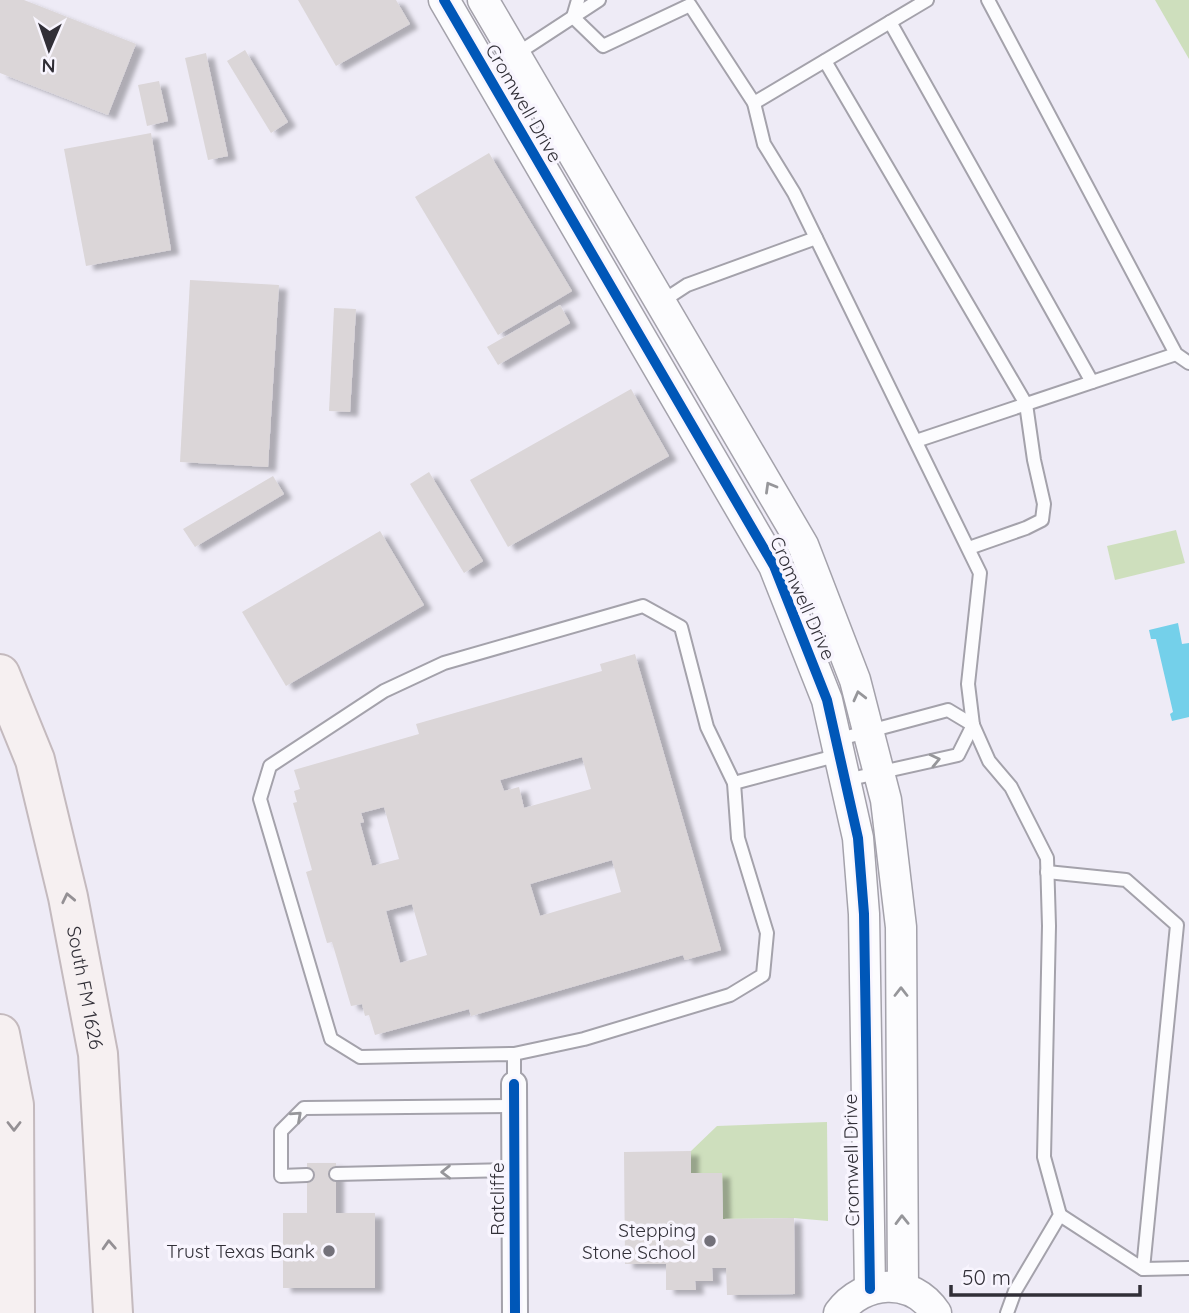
<svg xmlns="http://www.w3.org/2000/svg" width="1189" height="1313" font-family="Quicksand,sans-serif">
<style>
.green{fill:#cedfbd}
.water{fill:#74d0ea}
.building{fill:#dbd6d8;fill-rule:evenodd;filter:url(#shadow)}
.lines{fill:none;stroke-linecap:round;stroke-linejoin:round}
.service-casing{stroke:#a4a2ab;stroke-width:16}
.minor-casing{stroke:#a4a2ab;stroke-width:28}
.tertiary-casing{stroke:#a4a2ab;stroke-width:33}
.primary-casing{stroke:#c4babe;stroke-width:42}
.service{stroke:#fcfcfe;stroke-width:12}
.minor{stroke:#fcfcfe;stroke-width:24}
.tertiary{stroke:#fcfcfe;stroke-width:30}
.primary{stroke:#f6f0f1;stroke-width:38}
.cycleway-casing{stroke:#f8f5fe;stroke-width:15}
.cycleway{stroke:#0057b8;stroke-width:10}
.oneway{stroke:#96969a}
.oneway2{stroke:#949094}
.poi-dot{fill:#73717a;stroke:#f8f5fe;stroke-width:2.5}
.labels{text-anchor:middle;stroke-width:7;stroke-linejoin:round;paint-order:stroke}
.street-label{font-size:19px;fill:#312f37;stroke:#f8f5fe}
.poi-label{font-size:19px;fill:#312f37;stroke:#f8f5fe;text-anchor:end}
</style>
<defs>
<filter id="shadow"><feDropShadow dx="8" dy="4.5" stdDeviation="2" flood-color="#0004"/></filter>
</defs>
<rect width="100%" height="100%" fill="#eeebf6"/>
<!-- green -->
<g class="green">
<polygon points="1155,0 1189,0 1189,59"/>
<polygon points="1176,530 1185,563 1115,580 1107,546"/>
<polygon points="827,1122 828,1221 794,1218 723,1219 722,1173 691,1173 691,1151 717,1126"/>
</g>
<!-- water -->
<polygon class="water" points="1178,623 1182,644 1189,643 1189,717 1172,721 1170,714 1173,712 1156,639 1151,639 1149,630"/>
<!-- building -->
<g class="building">
<polygon points="0,0 24,0 136,44 108,115 0,73"/>
<polygon points="298,0 396,0 410,24 336,66"/>
<polygon points="245,50 288,122 271,133 227,61"/>
<polygon points="206,53 228,156 208,160 185,58"/>
<polygon points="159,81 168,121 147,126 138,85"/>
<polygon points="151,133 171,250 86,266 64,149"/>
<polygon points="489,153 572,291 498,335 415,197"/>
<polygon points="190,280 279,285 268,467 180,462"/>
<polygon points="560,305 570,323 498,365 487,347"/>
<polygon points="334,308 356,309 350,412 329,411"/>
<polygon points="631,389 669,456 508,547 470,480"/>
<polygon points="429,472 483,561 464,573 410,484"/>
<polygon points="273,476 284,494 195,547 183,529"/>
<polygon points="380,531 424,605 286,686 242,612"/>
<path d="M635 654 721 950 685 960 683 955 471 1016 469 1009 375 1035 369 1015 365 1016 362 1004 351 1006 332 942 327 943 306 872 312 870 293 803 297 802 294 791 300 789 294 770 419 734 416 724 602 671 600 664ZM582 757 591 789 524 808 519 787 504 791 500 780ZM384 807 399 859 372 866 360 823 364 822 361 813ZM612 860 621 892 540 916 530 884ZM412 904 427 955 400 963 386 911Z"/>
<polygon points="691,1151 691,1173 722,1173 723,1219 794,1218 795,1294 727,1295 726,1268 712,1268 713,1281 695,1281 696,1290 666,1290 666,1264 625,1264 624,1152"/>
<polygon points="307,1163 336,1163 336,1213 375,1213 375,1288 283,1288 283,1213 307,1213"/>
</g>
<g class="lines">
<defs>
<g id="service">
<polyline points="988,0 1176,354 1189,363"/>
<polyline points="573,17 603,46 690,5 754,103 764,144 794,193 980,573 968,684 973,725 989,761 1011,787 1047,858 1049,926 1044,1157 1060,1215 1015,1291 1007,1313"/>
<polyline points="573,17 578,0"/>
<polyline points="890,22 1092,382"/>
<polyline points="515,55 599,0"/>
<polyline points="825,61 1026,404 1034,460 1044,504 1042,520 1026,528 969,548"/>
<polyline points="754,103 927,0"/>
<polyline points="661,302 687,285 816,238"/>
<polyline points="916,441 1176,354"/>
<polyline points="836,740 948,710 973,725"/>
<polyline points="846,780 958,755 973,725"/>
<polyline points="734,783 839,755"/>
<polyline points="1047,872 1126,880 1177,925 1143,1269"/>
<polyline points="514,1054 360,1057 331,1039 260,799 270,766 384,691 444,663 643,606 681,627 707,727 734,783 738,838 767,933 763,975 730,995 584,1039 514,1054 514,1084"/>
<polyline points="336,1174 514,1170"/>
<polyline points="307,1175 281,1176 281,1131 304,1108 514,1106"/>
<polyline points="1060,1215 1143,1269 1189,1268"/>
</g>
<polyline id="minor" points="514,1084 515,1313"/>
<g id="tertiary">
<polyline points="444,0 774,566 827,700 858,838 864,914 870,1289"/>
<polyline points="483,0 803,545 855,680 886,800 901,927 903,1288"/>
<path d="M839 1313C863 1280 912 1276 936 1313"/>
</g>
<g id="primary">
<path id="s1" d="M0 674 35 760 68 897 98 1054 113 1313"/>
<polyline points="0,1034 14,1105 15,1313"/>
</g>
</defs>
<!-- service casing -->
<use href="#service" class="service-casing"/>
<!-- minor casing -->
<use href="#minor" class="minor-casing"/>
<!-- tertiary casing -->
<use href="#tertiary" class="tertiary-casing"/>
<!-- primary casing -->
<use href="#primary" class="primary-casing"/>
<!-- service -->
<use href="#service" class="service"/>
<!-- minor -->
<use href="#minor" class="minor"/>
<!-- tertiary -->
<use href="#tertiary" class="tertiary"/>
<!-- primary -->
<use href="#primary" class="primary"/>
<defs>
<g id="cycleway">
<polyline points="444,0 774,566 827,700 858,838 864,914 870,1289"/>
<polyline points="514,1084 515,1313"/>
</g>
</defs>
<!-- cycleway casing -->
<use href="#cycleway" class="cycleway-casing"/>
<!-- cycleway -->
<use href="#cycleway" class="cycleway"/>
</g>
<!-- one-way arrows -->
<defs><path id="oneway-chevron" d="M-2-3.5L2.5 0L-2 3.5" fill="none" stroke-width="1.6" stroke-linecap="round" stroke-linejoin="round" transform="scale(1.75)"/></defs>
<g class="oneway">
<use href="#oneway-chevron" transform="translate(770 487) rotate(-120)"/>
<use href="#oneway-chevron" transform="translate(859 696) rotate(-104)"/>
<use href="#oneway-chevron" transform="translate(935 760) rotate(-13)"/>
<use href="#oneway-chevron" transform="translate(901 992) rotate(-90)"/>
<use href="#oneway-chevron" transform="translate(297 1116) rotate(-42)"/>
<use href="#oneway-chevron" transform="translate(446 1172) rotate(179)"/>
<use href="#oneway-chevron" transform="translate(902 1220) rotate(-91)"/>
</g>
<g class="oneway2">
<use href="#oneway-chevron" transform="translate(68 898) rotate(-102)"/>
<use href="#oneway-chevron" transform="translate(14 1126) rotate(90)"/>
<use href="#oneway-chevron" transform="translate(109 1245) rotate(-93)"/>
</g>
<!-- markers -->
<g class="poi-dot">
<circle cx="710" cy="1241" r="7"/>
<circle cx="329" cy="1251" r="7"/>
</g>
<g class="labels">
<!-- street labels -->
<g class="street-label">
<text transform="translate(524 103) rotate(60)" y="7">Cromwell Drive</text>
<text transform="translate(803 598) rotate(66)" y="7">Cromwell Drive</text>
<text dy="7" stroke="none"><textPath href="#s1" startOffset="326">South FM 1626</textPath></text>
<text transform="translate(851 1160) rotate(-91)" y="7">Cromwell Drive</text>
<text transform="translate(497 1199) rotate(-90)" y="7">Ratcliffe</text>
</g>
<!-- poi labels -->
<g class="poi-label">
<text x="696" y="1237">Stepping<tspan x="696" dy="22">Stone School</tspan></text>
<text x="315" y="1258">Trust Texas Bank</text>
</g>
</g>
<!-- north arrow -->
<g transform="translate(49 49) rotate(182)" stroke="#f8f5fe" stroke-width="5" paint-order="stroke">
<path d="M0-5L12 26L0 18L-12 26Z" fill="#312f37"/>
<text y="-10" font-size="19" font-weight="bold" text-anchor="middle" fill="#312f37">N</text>
</g>
<!-- scale -->
<path d="M951 1285v10h189v-10" fill="none" stroke="#312f37" stroke-width="3.5"/>
<text x="962" y="1285" font-size="21" fill="#312f37" stroke="#f8f5fe" stroke-width="5" paint-order="stroke">50 m</text>
</svg>
